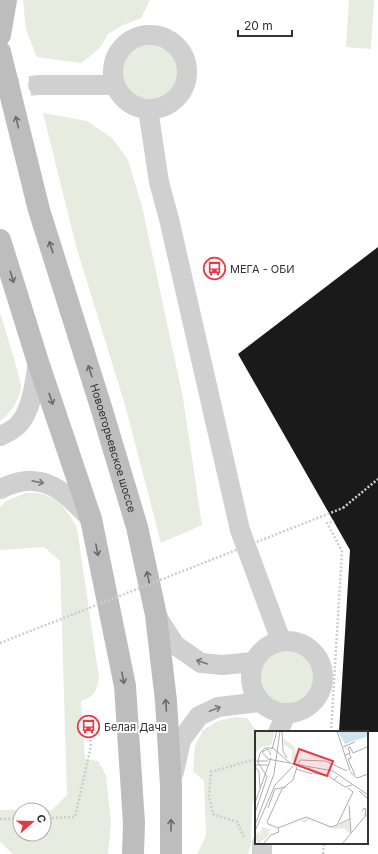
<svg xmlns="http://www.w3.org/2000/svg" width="378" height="854" font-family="Inter,sans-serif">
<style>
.green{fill:#e6ecdf}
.building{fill:#1a1a1a}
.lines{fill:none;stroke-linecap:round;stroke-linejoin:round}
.minor-tunnel{stroke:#d6d6d6;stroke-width:20;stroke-dasharray:20 10;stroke-linecap:butt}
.path{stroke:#cdcdcd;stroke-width:2.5;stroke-dasharray:2 2;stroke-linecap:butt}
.minor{stroke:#d0d0d0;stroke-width:20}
.secondary{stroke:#bdbdbd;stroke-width:22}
.path-bridge{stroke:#cdcdcd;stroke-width:2.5;stroke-dasharray:2 2;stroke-linecap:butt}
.oneway{stroke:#6a6a6a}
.oneway2{stroke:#7a7a7a}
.labels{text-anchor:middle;stroke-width:4;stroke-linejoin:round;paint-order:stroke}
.poi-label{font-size:11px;fill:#333;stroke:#fff;text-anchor:start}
.street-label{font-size:11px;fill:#333;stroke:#fff}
.inset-road{fill:none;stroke:#adadad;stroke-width:1}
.view{fill:#e63946;fill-opacity:0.15;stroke:#e63946;stroke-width:2}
.inset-edge{fill:none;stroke:#333;stroke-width:2}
</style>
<rect width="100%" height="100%" fill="#fff"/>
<!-- green -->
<g class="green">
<polygon points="23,0 150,0 141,18 121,26 108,34 100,48 81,63 37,57 26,30"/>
<polygon points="349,0 374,0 371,49 346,47"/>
<circle cx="150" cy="73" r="28"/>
<polygon points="43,113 87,121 112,138 128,160 142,206 183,398 202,525 161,543 125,405 76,246"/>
<path d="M0 313C6 332 12 351 17 370 18 375 21 382 21 388 19 401 10 414 0 421Z"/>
<path d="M26 493C31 493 37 492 42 494 60 499 68 512 77 528L99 678C95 694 96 695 81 701L85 759 98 761 106 775 111 823 108 854H13L0 842V810H20V834H44V810H24H52L67 795 60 561 44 547 0 550V507L6 501Z"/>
<circle cx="287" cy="678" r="28"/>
<polygon points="235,717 247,718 257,732 256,732 256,789 252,807 251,844 248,854 197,854 206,836 204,781 193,771 195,746 203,730 218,721"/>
</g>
<!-- building -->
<polygon class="building" points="378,247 378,732 339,732 350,550 238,354"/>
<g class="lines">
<!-- minor-tunnel -->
<polyline class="minor-tunnel" points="0,90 38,85"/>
<!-- path -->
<g class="path">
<polyline points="343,508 378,479"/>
<polyline points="331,732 342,551 327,523 334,521"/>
<polyline points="44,818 75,817 91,746 89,727"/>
<polyline points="0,819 20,819"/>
<polyline points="244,837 237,822 213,814 209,796 211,772 256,759"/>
<polyline points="323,854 324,843"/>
</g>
<!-- minor -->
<g class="minor">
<circle cx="150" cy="72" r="37"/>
<polyline points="38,85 115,85"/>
<polyline points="148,109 159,182 169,219 240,530 281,641"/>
<path d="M0 436C7 433 13 430 18 425 32 411 35 381 38 362"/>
<path d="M0 489C9 485 23 480 33 481 58 482 74 503 91 519"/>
<polyline points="156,615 175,645 201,663 222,665 254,662"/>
<circle cx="287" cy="677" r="36"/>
<polyline points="278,732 286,714"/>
<polyline points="174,772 181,740 199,716 218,707 260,702"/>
<polyline points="262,854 262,843"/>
</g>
<!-- secondary -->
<g class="secondary">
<polyline points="0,35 6,0"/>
<path id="s1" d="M0 52 39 210 101 407 137 527 156 615 166 701 171 786V854"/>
<polyline points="0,240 38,362 91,519 125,686 134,823 133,854"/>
</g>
<!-- path-bridge -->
<polyline class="path-bridge" points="0,643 343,508"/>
</g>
<!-- one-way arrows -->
<defs><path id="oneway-shaft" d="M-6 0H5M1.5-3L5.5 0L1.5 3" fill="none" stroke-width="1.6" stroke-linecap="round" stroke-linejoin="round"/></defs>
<g class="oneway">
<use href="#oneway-shaft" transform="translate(17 122) rotate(-104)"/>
<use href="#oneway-shaft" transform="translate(51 247) rotate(-108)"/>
<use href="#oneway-shaft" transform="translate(12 277) rotate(73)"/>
<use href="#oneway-shaft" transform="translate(90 371) rotate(-108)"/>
<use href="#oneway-shaft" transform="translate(51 399) rotate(71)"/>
<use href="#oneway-shaft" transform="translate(97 550) rotate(79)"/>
<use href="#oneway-shaft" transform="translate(148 577) rotate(-102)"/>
<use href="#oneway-shaft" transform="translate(123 678) rotate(79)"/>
<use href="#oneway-shaft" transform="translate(166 705) rotate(-94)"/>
<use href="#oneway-shaft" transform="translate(171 825) rotate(-90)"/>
</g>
<g class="oneway2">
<use href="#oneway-shaft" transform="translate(38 482) rotate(11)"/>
<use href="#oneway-shaft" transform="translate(202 662) rotate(-161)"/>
<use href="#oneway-shaft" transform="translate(215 709) rotate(-21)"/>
</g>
<!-- icons -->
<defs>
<symbol id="bus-ring" viewBox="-11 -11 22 22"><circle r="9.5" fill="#fff" stroke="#e63946" stroke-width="1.5"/><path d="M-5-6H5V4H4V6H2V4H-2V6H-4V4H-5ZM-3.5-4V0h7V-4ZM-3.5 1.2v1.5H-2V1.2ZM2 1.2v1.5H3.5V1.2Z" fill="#e63946"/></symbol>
</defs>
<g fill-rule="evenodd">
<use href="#bus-ring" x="202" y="256" width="25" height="25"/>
<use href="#bus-ring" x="76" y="714" width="25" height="25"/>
</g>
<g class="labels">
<!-- poi labels -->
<g class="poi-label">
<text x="230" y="273">МЕГА - ОБИ</text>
<text x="104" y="731">Белая Дача</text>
</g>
<!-- street labels -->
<g class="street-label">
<text dy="4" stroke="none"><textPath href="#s1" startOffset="412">Новоегорьевское шоссе</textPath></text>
</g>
</g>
<!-- overview -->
<g transform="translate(255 731)">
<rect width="113" height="113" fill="#fff"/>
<path d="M0 0H20L16 14 6 16 0 22ZM28 7 40 16 42 32 37 30V19L29 14ZM52 87 76 96 94 90 96 99 94 102 89 97 79 98 54 88 50 92 46 90 24 99ZM8 96 18 100H13L15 103 3 113 0 106 3 100 7 106 5 101Z" fill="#e6ecdf"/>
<path d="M83 0H113V5L90 13Z" fill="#cfe2ee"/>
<path class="inset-road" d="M27 0 28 20 32 27M82 0 95 40M88 16 100 11M17 18 22 0M94 22 96 27 93 28 100 44M16 24 13 18 7 21 13 28 78 40 113 64M90 24 95 22 93 17 95 16 98 22 112 16 113 19M0 30H13M43 33 45 29 70 30 92 40M0 34H14M0 35 4 41 5 57M54 36 58 42 74 45M41 38 57 43M95 41 102 47 113 43M74 45 79 49 83 45M79 49 90 56 97 54M104 60 113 68M0 72 16 27M94 74 96 102M13 77 20 58 31 56M107 80 109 77 111 78 110 85M0 82 12 46 3 31 5 22 10 17H18L35 32M84 93 95 88M0 94 19 43 25 0M23 97 51 86 76 96 82 94 98 61 93 57M0 100 20 54 38 35M8 113 16 104 24 101 23 97 13 93 12 91 27 58 38 49 42 36M87 113 113 82"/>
<path class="view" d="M44 18 78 30 72 45 39 33Z"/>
<rect width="113" height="113" class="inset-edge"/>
</g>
<!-- north arrow -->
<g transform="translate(32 822) rotate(70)"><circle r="19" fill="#ffffff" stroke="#adadad"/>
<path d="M0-3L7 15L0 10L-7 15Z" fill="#e63946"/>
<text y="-6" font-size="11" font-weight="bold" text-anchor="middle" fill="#333333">С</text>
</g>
<!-- scale -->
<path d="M238 30v6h54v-6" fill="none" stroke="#333333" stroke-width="2"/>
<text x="244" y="30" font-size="12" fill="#333333" stroke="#ffffff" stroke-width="3" paint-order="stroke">20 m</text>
</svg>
